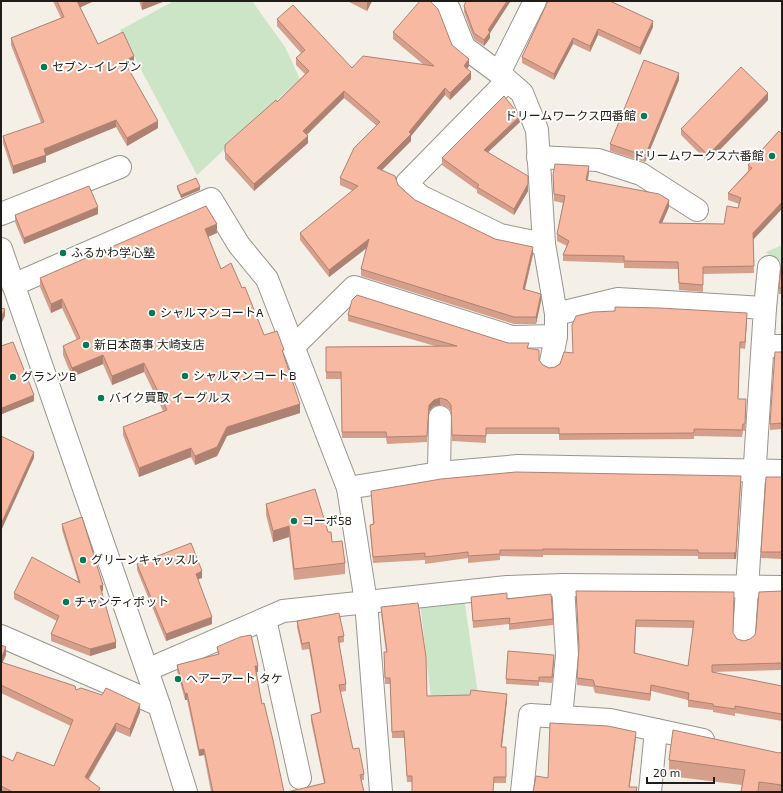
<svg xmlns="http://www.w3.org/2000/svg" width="783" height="793" font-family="'Exo 2','Noto Sans JP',sans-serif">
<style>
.green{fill:#cde5c7}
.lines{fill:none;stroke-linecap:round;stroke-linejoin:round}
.minor-casing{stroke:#99958e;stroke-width:24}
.minor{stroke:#fff;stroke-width:22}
.wall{fill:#d59f8c;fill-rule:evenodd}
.shaded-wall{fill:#ae8272}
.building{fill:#f8b9a3;stroke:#ae8272;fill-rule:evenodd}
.poi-dot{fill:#067a55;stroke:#fffefc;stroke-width:1.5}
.labels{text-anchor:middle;stroke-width:4;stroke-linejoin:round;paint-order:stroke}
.poi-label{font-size:12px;fill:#1e1d1a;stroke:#fffefc;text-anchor:start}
</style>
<rect width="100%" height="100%" fill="#f4f0e8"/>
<!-- green -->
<g class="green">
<polygon points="174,1 252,1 285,47 300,79 197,175 120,30"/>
<polygon points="782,245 782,269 766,252"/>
<polygon points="464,598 478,694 431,699 420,603"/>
</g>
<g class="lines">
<defs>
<g id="minor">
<polyline points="440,1 449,9 464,47 499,73 522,93 537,130 544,244 556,314 556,336 551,362"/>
<polyline points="499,73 535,1"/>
<polyline points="507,81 407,183 420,196 500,235 544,244"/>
<polyline points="538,157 598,160 641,174 697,210"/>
<polyline points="1,214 120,167"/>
<polyline points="1,249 159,705 186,792"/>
<polyline points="13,285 211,199 239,245 267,279 348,488 366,602 381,792"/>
<polyline points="765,308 769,267"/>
<polyline points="556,314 618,299 765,308 744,635"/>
<polyline points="763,346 782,346"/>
<polyline points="293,347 354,287 512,337 556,336"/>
<polyline points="439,473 440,417"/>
<polyline points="348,488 439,473 518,466 782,471"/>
<polyline points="265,619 300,778"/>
<polyline points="1,636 159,705"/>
<polyline points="147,670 283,611 507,587 563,585 782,587"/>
<polyline points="561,717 567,655 563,585"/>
<polyline points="522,792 530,715 610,720 703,740"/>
<polyline points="650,792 656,730"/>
</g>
</defs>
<!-- minor casing -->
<use href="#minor" class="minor-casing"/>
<!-- minor -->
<use href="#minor" class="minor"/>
</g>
<!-- wall -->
<g class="wall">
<polygon points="53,1 94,1 80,7 98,44 134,63 127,67 158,128 127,146 116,127 46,156 46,162 13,174 3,143 3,136 41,123 11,45 11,38 61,18"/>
<polygon points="139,1 165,1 142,10"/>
<polygon points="347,1 372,1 367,11"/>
<polygon points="510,1 510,2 490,33 490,38 484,46 474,39 464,12 464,6"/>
<polygon points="548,1 653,27 640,55 598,35 590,52 573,44 554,80 522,63 522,57"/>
<polygon points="277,19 352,68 424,65 393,39 393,32 452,45 469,66 467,69 471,79 450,100 445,95 411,136 411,141 382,170 415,200 495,239 533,254 525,290 541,301 536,324 514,324 361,276 361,269 367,248 329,277 300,240 300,233 353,191 340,185 340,178 377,126 344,98 307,135 308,143 254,191 225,159 225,145 277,102 305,74 296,65 296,58 301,53 277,26"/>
<polygon points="679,80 645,162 610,151 610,144"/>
<polygon points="768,100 708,162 681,135 681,129"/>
<polygon points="520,122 488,152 528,191 514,215 477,193 477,190 442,165 442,158"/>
<polygon points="779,131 753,240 754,273 703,274 703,292 679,290 678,269 624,268 624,263 563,261 563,255 567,246 557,241 557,234 563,203 554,201 553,175 589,172 588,180 669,207 662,223 724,224 738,208 739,204 728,200 728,193 748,171 748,165"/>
<polygon points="177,186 200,190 181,198 177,189"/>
<polygon points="98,214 24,244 15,222 15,215"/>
<polygon points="217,233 208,237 221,269 242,288 264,335 284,356 300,413 227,436 217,456 195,465 191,457 139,477 123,435 123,427 163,411 144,372 112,385 103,364 72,377 63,355 63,346 77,340 62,308 51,313 40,287 40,278"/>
<polygon points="782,267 782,294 779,294 779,288"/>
<polygon points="348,315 508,343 529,348 539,360 543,365 549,368 555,367 573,353 747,319 745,349 740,348 738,399 746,405 745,431 743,431 742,437 694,436 694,439 559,440 559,434 486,434 486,443 452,441 451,411 447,407 440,405 434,406 429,411 427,442 387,444 386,438 342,438 341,379 326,379 326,347 435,346 348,321"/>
<polygon points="1,346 34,401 2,414 1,411"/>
<polygon points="782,352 782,429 770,430 770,424"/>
<polygon points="782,477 782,559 761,558 761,552"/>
<polygon points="741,483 736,559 698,559 698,556 543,555 543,557 500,556 500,560 468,563 468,558 425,564 425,560 373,563 370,531 370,525 373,524 371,491"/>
<polygon points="266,504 328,532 332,542 345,563 345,574 294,580 289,537 273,542 266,515"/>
<polygon points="62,524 103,591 101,591 116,648 90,656 51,641 51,634 57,621 14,599 14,593 78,581 62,530"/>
<polygon points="137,564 202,578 198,579 212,624 166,641 137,570"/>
<path d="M576 591 734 592 733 634 737 639 744 641 750 639 755 635 782 591V670L712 672 782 686V721L735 713V716L713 712V710L688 707V700L651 691 650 701 595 693 593 687 577 685V678L579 650ZM636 627 693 628 688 666 635 654Z"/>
<polygon points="471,597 507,599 553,619 553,625 509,630 509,624 473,628"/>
<polygon points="381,607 427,696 507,700 502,747 506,747 506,783 407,782 404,738 392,738 390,684 385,684 384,652 386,652 381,613"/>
<polygon points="297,621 344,636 344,642 339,643 346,684 346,691 340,692 353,749 364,774 364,780 324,783 311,721 311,715 320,712 309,649 302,650 297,627"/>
<polygon points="1,645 6,655 2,663 76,690 140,712 130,737 116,731 89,779 100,792 1,792 1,759 13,761 54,766 71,726 1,693"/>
<polygon points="217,647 258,672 256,672 262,704 284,792 211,792 204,755 199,756 187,700 185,700 177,671 177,665 218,654"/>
<polygon points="554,660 552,683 539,682 539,686 506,684 506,679"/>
<polygon points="782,752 782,792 741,792 742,785 669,776 669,760 779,753"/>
</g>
<!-- shaded-wall -->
<g class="shaded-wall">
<polygon points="77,1 94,1 77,9"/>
<polygon points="146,1 165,1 142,10 142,3"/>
<polygon points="368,1 372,1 367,11 367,2"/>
<polygon points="507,1 510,1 510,2 490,33 490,38 484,46 484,40 488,30"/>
<polygon points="653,21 653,27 640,55 640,48"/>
<polygon points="598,29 598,35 590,52 590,46"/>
<polygon points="573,38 573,44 554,80 554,74"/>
<polygon points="134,56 134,63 124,68 124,61"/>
<polygon points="469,59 469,66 464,73 464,66"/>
<polygon points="471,72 471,79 450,100 450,93"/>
<polygon points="679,73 679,80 645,162 645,156"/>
<polygon points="445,88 445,95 411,136 411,141 377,175 377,168"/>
<polygon points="344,91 344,98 303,138 303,131"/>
<polygon points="768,93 768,100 708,162 708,155"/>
<polygon points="520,116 520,122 484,156 484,150"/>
<polygon points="116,120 116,127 46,156 46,162 13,174 13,166 44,149"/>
<polygon points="158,121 158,128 127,146 127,138"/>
<polygon points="308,136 308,143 254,191 254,184"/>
<polygon points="589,166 589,172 586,187 586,180"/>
<polygon points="528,184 528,191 514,215 514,209"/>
<polygon points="200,187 200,190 181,198 181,195"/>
<polygon points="669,200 669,207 659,230 659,223"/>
<polygon points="782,202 782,209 753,240 753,233"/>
<polygon points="98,207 98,214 24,244 24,238"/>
<polygon points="217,224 217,233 205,238 205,229"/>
<polygon points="369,239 369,246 329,277 329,270"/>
<polygon points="533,247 533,254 523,296 523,289"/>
<polygon points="541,294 541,301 536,324 536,317"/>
<polygon points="62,299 62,308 51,313 51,304"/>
<polygon points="5,309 5,316 1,324 1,318"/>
<polygon points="747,313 747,319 745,349 745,342"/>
<polygon points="103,355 103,364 72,377 72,368"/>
<polygon points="144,363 144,372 112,385 112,376"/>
<polygon points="34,395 34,401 2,414 2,408"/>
<polygon points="440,398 440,405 434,406 429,411 427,442 429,405 434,400"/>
<polygon points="300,404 300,413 227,436 217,456 195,465 195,456 227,427"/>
<polygon points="191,448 191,457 139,477 139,468"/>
<polygon points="34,452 34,458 1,531 1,524"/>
<polygon points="741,476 736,559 734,559 734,553"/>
<polygon points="289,526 289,537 273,542 273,531"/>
<polygon points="202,571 202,578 196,580 196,574"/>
<polygon points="103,585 103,591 100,592 100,586"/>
<polygon points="212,617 212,624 166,641 166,634"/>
<polygon points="116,642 116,648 90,656 90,649"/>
<polygon points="6,647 6,655 1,666 1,659"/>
<polygon points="554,655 554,660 552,683 552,677"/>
<polygon points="255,666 258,666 258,672 255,673"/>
<polygon points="651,685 651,691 650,701 650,694"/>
<polygon points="187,693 187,700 185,700 185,694"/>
<polygon points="507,694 507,700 501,753 501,747"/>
<polygon points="140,704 140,712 130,737 130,729"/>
<polygon points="116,723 116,731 85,784 85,777"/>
<polygon points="636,732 636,738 629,792 629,787"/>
<polygon points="204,749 204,755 199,756 199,750"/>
</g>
<!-- building -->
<g class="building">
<polygon points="57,1 78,1 77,1 98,44 123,32 134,56 124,61 158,121 127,138 116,120 44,149 46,155 13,166 3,136 44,122 11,38 64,17"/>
<polygon points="420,1 430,1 438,9 452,45 469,59 464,66 471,72 450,93 445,88 409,132 411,134 377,168 395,176 398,185 415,200 495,239 533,247 523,289 541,294 536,317 514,317 361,269 369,239 329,270 300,233 358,186 340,178 354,148 380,122 344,91 303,131 308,136 254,184 225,152 225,145 276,100 277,102 309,71 296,58 305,50 277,19 293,5 352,68 363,56 434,66 393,32"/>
<polygon points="466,1 507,1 488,30 490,32 484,40 474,33 464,6"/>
<polygon points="548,1 610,1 653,21 640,48 598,29 590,46 573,38 554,74 522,57"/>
<polygon points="644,60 679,73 645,156 610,144"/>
<polygon points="741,67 768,93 708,155 681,129"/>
<polygon points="504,96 520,116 484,150 528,176 528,184 514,209 477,187 479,185 442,158"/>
<polygon points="779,131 782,134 782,202 753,233 754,266 703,267 703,285 679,283 678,262 624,261 624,256 563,255 569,241 557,234 565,196 554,194 553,175 555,164 589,166 586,180 659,194 669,200 659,223 724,224 727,206 738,208 741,198 728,193 752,168 748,165"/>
<polygon points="196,178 200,187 181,195 177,186"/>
<polygon points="89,186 98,207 24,238 15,215"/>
<polygon points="206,206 217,224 205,229 221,269 231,263 242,288 245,287 264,335 277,331 284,350 282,350 300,404 227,427 217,447 195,456 191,448 139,468 123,427 167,410 144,363 112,376 103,355 72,368 63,346 80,338 62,299 51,304 40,278"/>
<polygon points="781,267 782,267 782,288 779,288"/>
<polygon points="357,295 508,343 529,343 527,348 539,350 539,360 543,365 549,368 555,367 560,364 564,352 573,353 572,325 576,316 593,312 615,311 615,307 660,308 747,313 745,342 740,342 738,399 746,399 745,424 743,424 742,430 694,429 694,433 559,434 559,428 486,428 486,436 452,435 451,405 447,400 440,398 434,400 429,405 427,436 387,437 386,432 342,432 341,372 326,372 326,347 457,346 348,315 352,300"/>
<polygon points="1,308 5,309 1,318"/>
<polygon points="13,342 34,395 2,408 1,405 1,346"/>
<polygon points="775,352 782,352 782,423 770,424"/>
<polygon points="1,436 34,452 1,524"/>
<polygon points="516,472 741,476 736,552 734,553 698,553 698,550 543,549 543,550 500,550 500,554 468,556 468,552 425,557 425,553 373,557 370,525 374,524 371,491 441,479"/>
<polygon points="766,477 782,477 782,552 761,552"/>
<polygon points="315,489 328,532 331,532 332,542 342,541 345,563 294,569 289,526 273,531 266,504"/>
<polygon points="82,517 103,585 100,586 116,642 90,649 51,634 59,616 14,593 32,557 80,583 62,524"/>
<polygon points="191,543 202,571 196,574 212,617 166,634 137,564"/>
<path d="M576 591 734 592 733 633 737 639 744 641 750 639 755 635 756 629 759 592 782 591V663L712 665V672L782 686V714L735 706V709L713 706V704L688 700 689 693 651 685 650 694 595 686 593 680 577 678 579 647ZM636 620 694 621 688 666 634 653Z"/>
<polygon points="507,593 507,599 551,594 553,619 509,624 510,618 473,621 471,597"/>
<polygon points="418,603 426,657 427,696 470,695 471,690 507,694 501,747 506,747 506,777 494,777 493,792 412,792 412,776 407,776 404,731 392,732 390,678 385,678 384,652 387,652 381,607"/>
<polygon points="339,613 344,636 338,637 346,684 339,685 353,749 359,748 364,774 360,775 364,792 287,792 325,783 311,715 321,712 309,642 302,644 297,621"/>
<polygon points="251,635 258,666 255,666 262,704 264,703 273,740 284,792 213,792 204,749 199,750 187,693 185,694 177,665 219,654 217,647 240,637"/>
<polygon points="1,645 6,647 1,659"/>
<polygon points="508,651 554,655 552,677 539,677 539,681 506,679"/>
<polygon points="1,662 75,686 76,690 81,688 102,695 106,688 140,704 130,729 116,723 85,777 100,788 98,792 13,792 1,786 1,759 2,756 13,761 17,752 54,766 73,720 1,685"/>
<polygon points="550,723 608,726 636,732 629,787 637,787 636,792 533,792 536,776 548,778"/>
<polygon points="673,730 779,753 782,752 782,785 759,782 758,792 741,792 745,770 669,760"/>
</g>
<!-- markers -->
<g class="poi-dot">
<circle cx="44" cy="67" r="4"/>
<circle cx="644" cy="116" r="4"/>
<circle cx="772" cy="156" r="4"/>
<circle cx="63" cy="253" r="4"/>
<circle cx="152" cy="313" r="4"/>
<circle cx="86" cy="345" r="4"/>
<circle cx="185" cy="376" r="4"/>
<circle cx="13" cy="377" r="4"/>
<circle cx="101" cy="398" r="4"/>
<circle cx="294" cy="521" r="4"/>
<circle cx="83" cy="560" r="4"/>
<circle cx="66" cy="602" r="4"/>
<circle cx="178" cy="679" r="4"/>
</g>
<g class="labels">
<!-- poi labels -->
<g class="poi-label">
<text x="52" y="71">セブン-イレブン</text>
<text x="636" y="120" text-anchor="end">ドリームワークス四番館</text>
<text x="764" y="160" text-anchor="end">ドリームワークス六番館</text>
<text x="71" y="257">ふるかわ学心塾</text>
<text x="160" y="317">シャルマンコートA</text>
<text x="94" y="349">新日本商事 大崎支店</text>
<text x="193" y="380">シャルマンコートB</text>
<text x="21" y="381">グランツB</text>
<text x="109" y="402">バイク買取 イーグルス</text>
<text x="302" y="525">コーポ58</text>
<text x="91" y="564">グリーンキャッスル</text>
<text x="74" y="606">チャンティポット</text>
<text x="186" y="683">ヘアーアート タケ</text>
</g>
</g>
<!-- border -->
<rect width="783" height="793" fill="none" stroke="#1e1d1a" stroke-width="4"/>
<!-- scale -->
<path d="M647 777v6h67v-6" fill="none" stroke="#1e1d1a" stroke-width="2"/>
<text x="653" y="777" font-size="12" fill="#1e1d1a" stroke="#fffefc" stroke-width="3" paint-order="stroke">20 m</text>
</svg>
